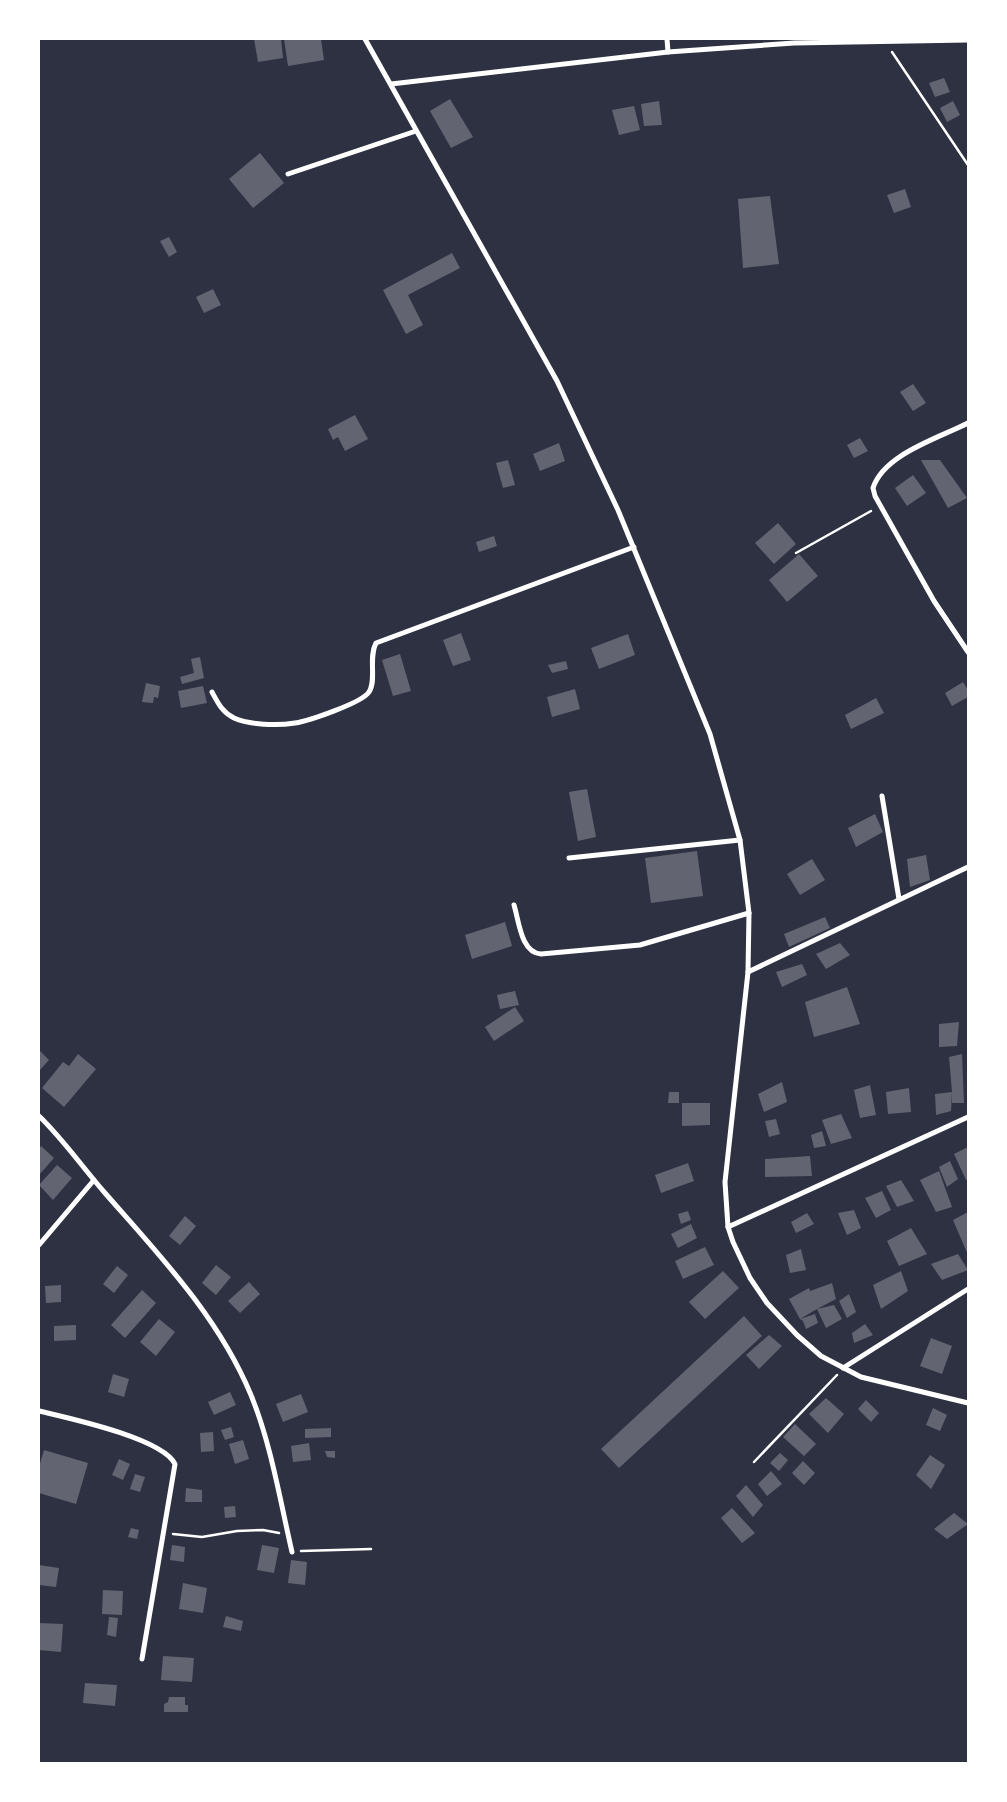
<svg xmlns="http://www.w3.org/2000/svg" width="1007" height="1802" font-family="'Public Sans',sans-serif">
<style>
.building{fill:#626471}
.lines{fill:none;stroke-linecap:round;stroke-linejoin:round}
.path{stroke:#fff;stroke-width:2.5}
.minor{stroke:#fff;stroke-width:5}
</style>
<rect width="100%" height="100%" fill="#2d3142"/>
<!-- building -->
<g class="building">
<polygon points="254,39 281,39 283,58 258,62"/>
<polygon points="284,39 321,39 324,60 288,66"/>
<polygon points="944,78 950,92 935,97 929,83"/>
<polygon points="450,99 473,137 451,148 430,111"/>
<polygon points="659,101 662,125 644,126 641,104"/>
<polygon points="953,101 960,115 947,122 940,108"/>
<polygon points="634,106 640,130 619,135 612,110"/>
<polygon points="260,153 284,183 253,208 229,179"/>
<polygon points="905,189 911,207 894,213 887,195"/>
<polygon points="770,196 779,264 743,268 738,199"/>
<polygon points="169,237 177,252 169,257 160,241"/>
<polygon points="452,253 460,268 408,295 423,325 406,334 383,290"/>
<polygon points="213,289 221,305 204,313 196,297"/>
<polygon points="913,384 926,403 913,411 900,392"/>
<polygon points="355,415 368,439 345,451 338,437 333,440 328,429"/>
<polygon points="860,438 868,451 854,458 847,445"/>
<polygon points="559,443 565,461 540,471 533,454"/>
<polygon points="508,460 515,485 503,488 496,463"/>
<polygon points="921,460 940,460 967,498 948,508"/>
<polygon points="913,475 926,493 907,506 895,488"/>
<polygon points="778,523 796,544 774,564 755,543"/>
<polygon points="494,536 497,546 479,552 476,542"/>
<polygon points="799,554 818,576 787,602 769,580"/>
<polygon points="461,633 471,660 453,666 443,640"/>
<polygon points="628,634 635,655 599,669 591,648"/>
<polygon points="400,654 411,691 393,696 382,660"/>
<polygon points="200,657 204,678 182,684 180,677 194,673 191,659"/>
<polygon points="566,661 568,669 552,673 548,665"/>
<polygon points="963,682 968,690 968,697 952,706 945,693"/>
<polygon points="146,683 160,686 158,698 154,697 153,703 142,702"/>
<polygon points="203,686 207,703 181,708 178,691"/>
<polygon points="575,689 580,709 552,717 547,697"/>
<polygon points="876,698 884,713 851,729 845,715"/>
<polygon points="587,789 596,837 578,841 569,792"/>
<polygon points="875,814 883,832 856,847 848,828"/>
<polygon points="697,851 703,896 651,903 645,858"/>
<polygon points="926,855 930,880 910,887 907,859"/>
<polygon points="812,859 825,880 800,895 787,874"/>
<polygon points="825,917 830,928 789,947 784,934"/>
<polygon points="505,922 512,946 472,959 465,935"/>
<polygon points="840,943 850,955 826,969 816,954"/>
<polygon points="802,964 807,975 782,987 776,972"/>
<polygon points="847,987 860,1024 814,1037 805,1002"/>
<polygon points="515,991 519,1005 500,1009 497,995"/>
<polygon points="515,1007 524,1021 494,1041 485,1027"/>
<polygon points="959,1022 957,1046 939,1047 939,1024"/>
<polygon points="39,1050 49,1060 39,1071"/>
<polygon points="78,1054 96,1069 64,1107 42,1088 63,1062 69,1066"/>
<polygon points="962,1054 964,1103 952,1103 952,1092 951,1111 936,1115 935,1094 952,1092 949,1057"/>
<polygon points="782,1082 787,1102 764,1112 758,1094"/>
<polygon points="870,1085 876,1115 860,1118 854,1090"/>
<polygon points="909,1088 911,1112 888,1114 886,1092"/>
<polygon points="669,1092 679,1092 679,1103 668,1103"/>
<polygon points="682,1103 710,1103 710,1125 682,1126"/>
<polygon points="841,1114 852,1138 831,1144 822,1120"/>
<polygon points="776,1119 780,1134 769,1137 765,1121"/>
<polygon points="822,1131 826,1146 814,1148 811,1135"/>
<polygon points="41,1146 54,1158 39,1175 39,1149"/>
<polygon points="968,1147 968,1179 966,1180 954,1154"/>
<polygon points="810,1156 812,1176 765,1177 765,1159"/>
<polygon points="950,1161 958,1179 947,1187 939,1167"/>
<polygon points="688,1163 694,1181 661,1193 655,1175"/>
<polygon points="57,1165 72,1178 53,1200 39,1185"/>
<polygon points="939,1171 952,1207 936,1212 920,1180"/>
<polygon points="901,1180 914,1201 897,1207 886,1186"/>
<polygon points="882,1191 891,1210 876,1218 865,1198"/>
<polygon points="854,1210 861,1228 847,1235 838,1213"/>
<polygon points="688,1211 691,1220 681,1224 678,1214"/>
<polygon points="968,1212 968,1255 953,1220"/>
<polygon points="807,1213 814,1224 796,1233 791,1222"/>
<polygon points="185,1216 196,1226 180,1245 169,1236"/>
<polygon points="691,1224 697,1238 678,1248 671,1234"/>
<polygon points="911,1228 927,1254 899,1266 887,1241"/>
<polygon points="705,1247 714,1265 683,1279 675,1261"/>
<polygon points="801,1249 806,1270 790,1273 786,1255"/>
<polygon points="958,1254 968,1270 942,1280 931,1264"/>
<polygon points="216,1265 231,1277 216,1295 202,1283"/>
<polygon points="117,1266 128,1275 114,1293 103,1284"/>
<polygon points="723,1271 739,1288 705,1319 689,1302"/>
<polygon points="901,1271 908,1291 881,1309 873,1285"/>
<polygon points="249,1282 260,1294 240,1313 228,1301"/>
<polygon points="832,1283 836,1299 817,1309 834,1305 842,1319 826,1328 817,1309 800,1319 815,1314 818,1323 806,1329 803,1321 800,1319 789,1299 809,1288 810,1291"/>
<polygon points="61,1285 61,1302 46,1303 45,1286"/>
<polygon points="142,1290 156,1303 125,1338 111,1325"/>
<polygon points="849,1294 856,1312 847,1318 839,1301"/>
<polygon points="744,1316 762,1336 619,1468 601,1449"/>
<polygon points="159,1319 175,1332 156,1356 140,1342"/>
<polygon points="865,1324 873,1335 854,1343 852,1333"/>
<polygon points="76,1325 76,1340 54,1341 54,1326"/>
<polygon points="769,1335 782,1346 759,1369 746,1355"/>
<polygon points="931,1338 952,1346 942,1374 920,1366"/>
<polygon points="113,1374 129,1379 124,1397 108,1392"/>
<polygon points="230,1392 236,1405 214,1415 208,1402"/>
<polygon points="301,1394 308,1412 283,1422 276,1404"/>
<polygon points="826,1398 844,1414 828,1433 809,1414"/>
<polygon points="866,1400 879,1413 871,1422 858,1409"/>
<polygon points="933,1408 947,1415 940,1431 926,1425"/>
<polygon points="795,1424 816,1444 804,1456 783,1437"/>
<polygon points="231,1427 234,1437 225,1440 221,1430"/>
<polygon points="331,1428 331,1437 305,1438 305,1429"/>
<polygon points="213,1432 214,1451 201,1452 200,1433"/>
<polygon points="243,1440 249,1459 235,1464 229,1444"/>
<polygon points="309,1443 311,1460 293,1462 291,1446"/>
<polygon points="44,1450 88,1463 76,1504 39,1493 39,1467"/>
<polygon points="325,1451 335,1451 335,1458 327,1457"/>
<polygon points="780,1453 788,1460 779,1471 770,1463"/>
<polygon points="930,1455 945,1465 931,1489 916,1475"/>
<polygon points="119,1459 130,1464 123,1480 112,1475"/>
<polygon points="803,1461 815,1473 804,1485 792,1473"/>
<polygon points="771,1471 782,1484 767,1496 758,1484"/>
<polygon points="135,1474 145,1477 140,1492 130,1489"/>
<polygon points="746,1485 763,1505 753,1517 736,1496"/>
<polygon points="186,1488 202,1490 202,1502 185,1502"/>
<polygon points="235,1506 236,1517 225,1518 224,1507"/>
<polygon points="732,1508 755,1533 742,1543 721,1518"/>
<polygon points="954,1513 968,1524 947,1539 934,1529"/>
<polygon points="131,1528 139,1530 137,1539 128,1537"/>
<polygon points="172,1545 185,1547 184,1562 170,1560"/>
<polygon points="262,1545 279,1548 274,1573 257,1570"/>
<polygon points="291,1560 307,1562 305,1585 288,1583"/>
<polygon points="39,1565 59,1568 56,1587 39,1585"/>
<polygon points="183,1583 207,1588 203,1613 179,1609"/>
<polygon points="103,1590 123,1591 122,1615 102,1614"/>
<polygon points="226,1616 243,1621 241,1631 223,1627"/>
<polygon points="109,1617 118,1618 116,1637 107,1635"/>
<polygon points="39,1623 63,1624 61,1652 39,1650"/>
<polygon points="163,1656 194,1658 192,1682 161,1680"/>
<polygon points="85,1683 117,1685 115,1706 83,1703"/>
<polygon points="169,1697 185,1697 185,1705 188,1705 188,1712 164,1712 164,1704 168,1702"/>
</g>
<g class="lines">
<!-- path -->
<g class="path">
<polyline points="892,52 968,165"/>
<polyline points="796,553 871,511"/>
<polyline points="754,1462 837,1375"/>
<polyline points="173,1534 202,1537 237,1531 263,1530 279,1533"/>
<polyline points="301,1551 371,1549"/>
</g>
<!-- minor -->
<g class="minor">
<polyline points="365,39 557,381 618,510 710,734 740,840 749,913 748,972 725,1182 728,1227 733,1242 750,1278 767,1303 797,1335 821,1356 861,1377 968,1403"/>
<polyline points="667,39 668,52"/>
<polyline points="391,84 668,52 794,43 968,40"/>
<polyline points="288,174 416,131"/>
<path d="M968 423C939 438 884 454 873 488L875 496 934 601 968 652"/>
<path d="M212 692C218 703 222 712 234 718 250 725 277 726 295 723 308 721 362 703 369 692 377 680 368 658 376 643L634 547"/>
<polyline points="882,796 899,899"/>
<polyline points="569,858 740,840"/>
<path d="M514 905C519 921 521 953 541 954L640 945 749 913"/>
<polyline points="748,972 968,867"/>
<path d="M39 1116C63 1139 83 1168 105 1193 160 1256 218 1316 251 1395 271 1444 280 1500 292 1552"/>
<polyline points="728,1227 968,1117"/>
<polyline points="39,1245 94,1180"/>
<polyline points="843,1368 968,1289"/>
<path d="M39 1411C68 1418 162 1438 175 1464L142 1659"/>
</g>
</g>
<!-- border -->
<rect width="1007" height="1802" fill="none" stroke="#ffffff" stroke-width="80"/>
</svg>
